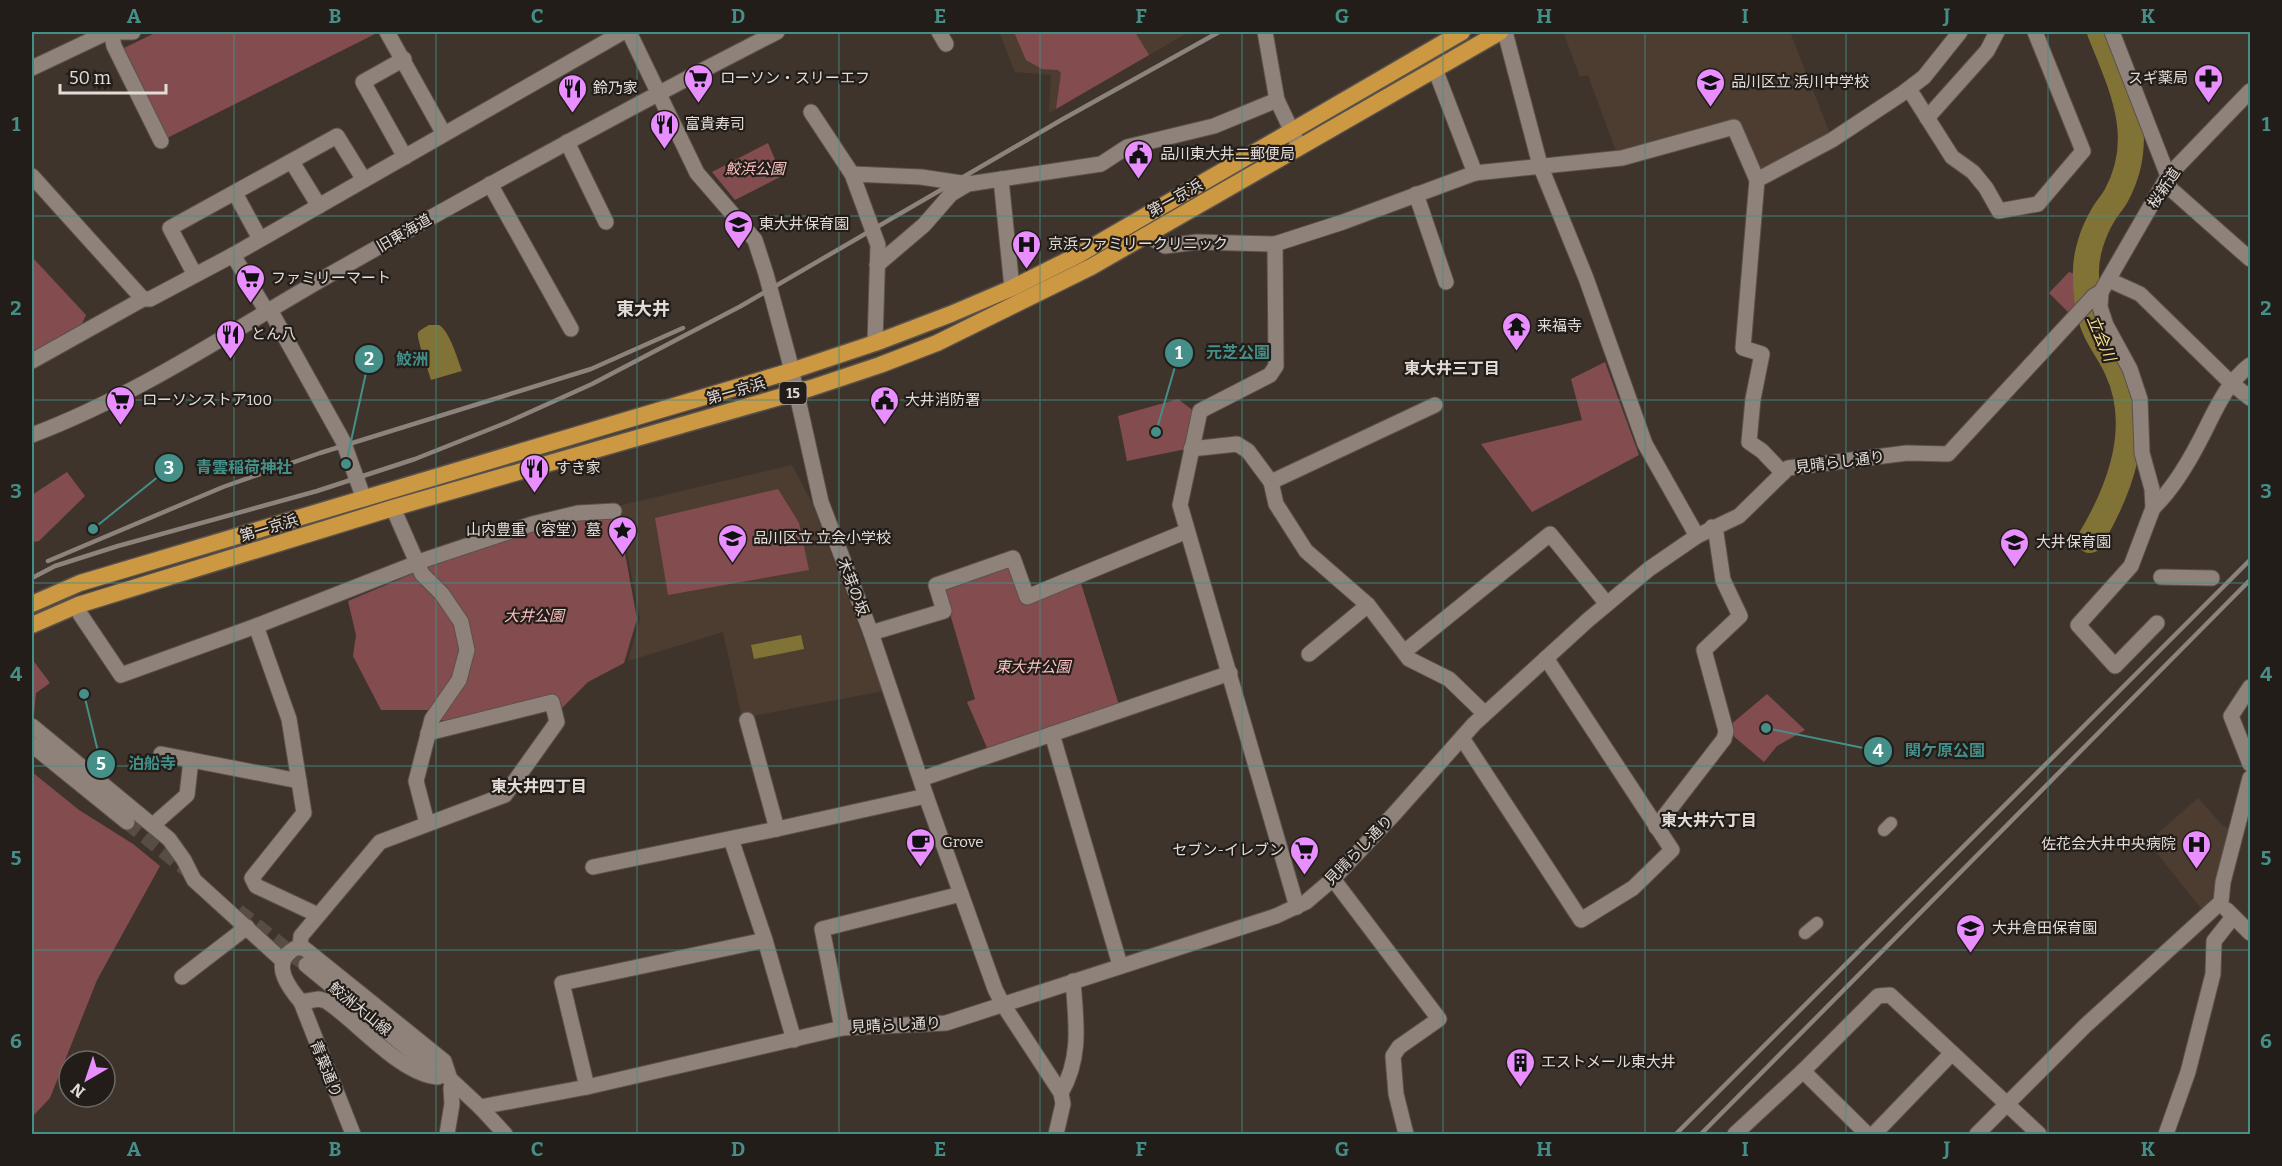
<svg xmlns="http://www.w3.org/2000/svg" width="2282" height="1166" font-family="Bitter,'Noto Sans JP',serif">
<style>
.built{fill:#4d3d31}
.green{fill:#834d4f}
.water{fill:#817236}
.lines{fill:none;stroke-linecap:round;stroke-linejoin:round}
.river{stroke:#817236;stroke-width:26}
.secondary-tunnel{stroke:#574d46;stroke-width:15;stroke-dasharray:15 8;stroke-linecap:butt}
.pedestrian-casing{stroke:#5a514b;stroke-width:14}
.minor-casing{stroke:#5a514b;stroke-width:17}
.tertiary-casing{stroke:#5a514b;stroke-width:17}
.secondary-casing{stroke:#5a514b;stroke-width:17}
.trunk-casing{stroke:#5a514b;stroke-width:19}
.pedestrian{stroke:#8f827a;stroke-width:12}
.minor{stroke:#8f827a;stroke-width:15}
.tertiary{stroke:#8f827a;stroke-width:15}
.secondary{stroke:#8f827a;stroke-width:15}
.trunk{stroke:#cc9842;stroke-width:16}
.rail{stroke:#8c837c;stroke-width:4.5}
.grid{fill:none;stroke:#448f88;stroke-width:1.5;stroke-opacity:0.55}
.labels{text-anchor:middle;stroke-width:4.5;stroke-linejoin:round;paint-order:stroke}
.shield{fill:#221d19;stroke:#a8a29d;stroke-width:1.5}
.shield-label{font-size:14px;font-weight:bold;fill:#e2dbd6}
.poi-label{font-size:15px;fill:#e2dbd6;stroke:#221d19;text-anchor:start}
.park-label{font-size:15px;font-style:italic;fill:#fbc1c1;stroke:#221d19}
.street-label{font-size:15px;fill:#e2dbd6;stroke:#221d19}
.water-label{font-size:16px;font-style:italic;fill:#f9e288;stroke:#221d19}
.neighbourhood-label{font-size:16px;font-weight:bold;fill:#e2dbd6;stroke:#221d19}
.quarter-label{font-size:18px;font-weight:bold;fill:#e2dbd6;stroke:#221d19}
.leader{fill:none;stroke:#448f88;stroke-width:2}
.callout-dot{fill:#448f88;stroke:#221d19;stroke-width:2}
.mark-label{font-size:18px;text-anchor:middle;font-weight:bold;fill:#fff}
.callout-label{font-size:16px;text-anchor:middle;font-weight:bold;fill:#448f88;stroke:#221d19;stroke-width:4.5;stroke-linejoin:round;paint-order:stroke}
.neatline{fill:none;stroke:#448f88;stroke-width:2}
.grid-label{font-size:20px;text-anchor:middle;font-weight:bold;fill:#448f88}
</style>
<rect width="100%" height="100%" fill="#3f342c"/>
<!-- built -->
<g class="built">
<polygon points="999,32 1189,32 1049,113 1051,75 1015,72"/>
<polygon points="1563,32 1790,32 1830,134 1758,173 1737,120 1617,154 1588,75 1580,77"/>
<polygon points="792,465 812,503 883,691 742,718 723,632 628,661 640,619 618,506"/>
<polygon points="2198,798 2223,826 2233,830 2217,898 2204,912 2148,842"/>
</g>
<!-- green -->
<g class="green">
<polygon points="157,32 379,32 167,138 122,49"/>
<polygon points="1014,32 1135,32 1149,55 1056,109 1061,73 1058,70 1042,69 1026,60"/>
<polygon points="768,143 782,176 735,200 712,172"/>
<polygon points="32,257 86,315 80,328 32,353"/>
<polygon points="2069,272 2075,274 2079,304 2070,314 2049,293"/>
<polygon points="1605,362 1639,455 1532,512 1481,444 1582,420 1571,379"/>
<polygon points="1178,399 1195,412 1186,449 1127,461 1118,416"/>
<polygon points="67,472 85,496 39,541 32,542 32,495"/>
<polygon points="778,489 799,523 809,570 668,595 655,518"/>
<polygon points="618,515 637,619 624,663 588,682 561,709 448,724 427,710 381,710 353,656 356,635 348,601 436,564 533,528 579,518"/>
<polygon points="1008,563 1024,603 1080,580 1119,705 988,750 967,702 975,699 943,590"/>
<polygon points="32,659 50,683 36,693 34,715 32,714"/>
<polygon points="1767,694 1805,730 1777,746 1764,762 1731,734 1729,726"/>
<polygon points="32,772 79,810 133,844 160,866 97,980 50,1098 32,1117"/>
</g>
<!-- water -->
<g class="water">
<path d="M429 325C432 325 437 325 439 325 449 330 458 360 462 371L431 380C429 372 416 337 418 333 419 330 426 327 429 325Z"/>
<polygon points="801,635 804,649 754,659 751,645"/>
</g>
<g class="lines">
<!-- river -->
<path class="river" d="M2090 540C2120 490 2144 426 2117 369 2111 355 2101 343 2095 329 2088 313 2086 292 2086 275 2085 255 2093 232 2103 215 2107 208 2112 203 2116 196 2148 138 2122 87 2100 32"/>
<!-- secondary-tunnel -->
<g class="secondary-tunnel">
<polyline points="127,822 191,873"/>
<polyline points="238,911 306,965"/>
</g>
<defs>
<g id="pedestrian">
<polyline points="1884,830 1891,823"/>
<polyline points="1805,933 1817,923"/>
</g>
<g id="minor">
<polyline points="111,32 114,46 161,141"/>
<polyline points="121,32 133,32"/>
<polyline points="387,32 444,134"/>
<polyline points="939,32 946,44"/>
<polyline points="1265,32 1277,100 1296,140"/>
<polyline points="1505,32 1540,165 1586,278 1645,444 1697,536"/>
<polyline points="2112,32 2168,176"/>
<polyline points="404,59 363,82 405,157"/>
<polyline points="32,68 108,32"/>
<polyline points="1435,69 1475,173"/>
<polyline points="1909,89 1952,157 1973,172 1986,188 1999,211 2038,204 2083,151 2035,32"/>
<polyline points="811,112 852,174 878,245 875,343"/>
<polyline points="1927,118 1987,51 1997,32"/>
<polyline points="567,142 606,222"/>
<polyline points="292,162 319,206"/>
<polyline points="852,174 921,177 968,184"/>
<polyline points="1001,179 1012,288"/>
<polyline points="1757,180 1832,140 1903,93 1924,77 1960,32"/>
<polyline points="2164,183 2250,259"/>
<polyline points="490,184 571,329"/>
<polyline points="235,193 260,239"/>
<polyline points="1416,194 1446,282"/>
<polyline points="1146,235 1165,246 1197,242 1275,244 1343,222 1475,173 1622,158 1734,127 1757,180 1743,348 1762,354 1753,399 1749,442 1762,451 1783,473"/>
<polyline points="1275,244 1276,366 1270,375 1200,411 1180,505 1297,907"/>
<polyline points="233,255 267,312"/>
<polyline points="877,265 924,225 951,194 968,184 1101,164 1127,147 1214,126 1277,100"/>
<polyline points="195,275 170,228 337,136 364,180"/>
<polyline points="2101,292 2100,307 2106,325 2130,369 2140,399 2142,453 2152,489 2153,508 2131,566 2078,625 2115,666 2157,623"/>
<polyline points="270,310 343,441 364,499"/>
<polyline points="32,361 143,299 150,299 233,255 623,32"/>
<polyline points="1191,449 1237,444 1248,451 1271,482 1276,504 1306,551 1368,605 1409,659 1449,679 1480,709 1483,715"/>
<polyline points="1271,482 1435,405"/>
<polyline points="393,508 422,574 442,594 461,622 467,650 459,680 432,719 416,781 427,823"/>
<path d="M2153 508C2172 490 2187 465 2199 442 2214 414 2224 385 2250 365"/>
<polyline points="418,562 532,524 578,513 614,511"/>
<polyline points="2161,577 2212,578"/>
<polyline points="78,605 80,614 121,675 256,626 417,563"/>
<polyline points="256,626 289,719 304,813 252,878 256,886 318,915"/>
<polyline points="871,633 944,611 936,585 1013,558 1027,597 1187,531"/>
<polyline points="1404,652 1550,534 1607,604"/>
<polyline points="1309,654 1368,605"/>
<polyline points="2250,687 2231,716 2250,764"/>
<polyline points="747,720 777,829"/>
<polyline points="1052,734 1120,965"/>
<polyline points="1462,738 1581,920 1633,888 1672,850 1546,658"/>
<polyline points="161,754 299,781"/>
<polyline points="921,779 1230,673"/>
<polyline points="153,825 187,795 191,760"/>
<polyline points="1656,827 1724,739 1726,731 1704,650 1740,616 1723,580 1716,533 1712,527"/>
<polyline points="731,839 765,940 794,1040"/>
<polyline points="593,867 777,829 926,796"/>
<polyline points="1333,879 1439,1019 1399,1047 1393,1056 1396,1094 1406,1134"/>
<polyline points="2227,910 2250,933"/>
<polyline points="300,947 301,936 380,842 505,795 557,722 552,702 428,733"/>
<polyline points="182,977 247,927"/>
<polyline points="301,1002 353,1134"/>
<polyline points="842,1028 822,929 961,894"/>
<polyline points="1803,1071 1867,1134"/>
<polyline points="587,1087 562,983 765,940"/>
<path d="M1061 1093C1082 1057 1076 1021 1073 981"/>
<polyline points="480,1107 587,1087 842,1028 946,1023 1276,916 1306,902 1333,879 1395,813 1474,724 1588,620 1649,569 1697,536 1739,516 1788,468 1907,453 1948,454 2094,296 2101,292 2168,176 2250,91"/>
<polyline points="1735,1134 1803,1071 1878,996 1890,995 2039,1134"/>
<polyline points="1874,1134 1952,1053"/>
<polyline points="1977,1134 2085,1026 2221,902 2223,882 2250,778"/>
<polyline points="2166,1134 2188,1072 2213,974 2214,941 2233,917"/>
</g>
<g id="tertiary">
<polyline points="629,32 697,173 755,240 766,274 789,359 821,502 871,633 926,796 995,989 1002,1003 1061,1093 1063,1104 1056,1134"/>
<polyline points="32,176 143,299"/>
<polyline points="2109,280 2140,294 2231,383 2250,398"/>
<path d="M32 435C138 395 233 330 331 274 478 190 626 109 777 32"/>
<polyline points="32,726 169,839 184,860 194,880 283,961"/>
<path d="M438 1077C401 1075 357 1021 326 1001L319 999 301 1002C290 989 271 965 291 951 296 947 299 947 305 949L444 1061 450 1079"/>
</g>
<g id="secondary">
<polyline points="32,745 127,822"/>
<polyline points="306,965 413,1053 450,1079 480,1107 505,1134"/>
<polyline points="447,1134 452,1104 451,1088"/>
</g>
<g id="trunk">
<polyline points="32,604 80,583 791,371 875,343 951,314 1012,288 1078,255 1462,32"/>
<polyline points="32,625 78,605 393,508 811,388 880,365 937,343 1091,267 1500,32"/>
</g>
</defs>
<!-- pedestrian casing -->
<use href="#pedestrian" class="pedestrian-casing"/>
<!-- minor casing -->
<use href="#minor" class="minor-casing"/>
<!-- tertiary casing -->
<use href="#tertiary" class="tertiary-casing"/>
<!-- secondary casing -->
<use href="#secondary" class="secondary-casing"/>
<!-- trunk casing -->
<use href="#trunk" class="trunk-casing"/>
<!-- pedestrian -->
<use href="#pedestrian" class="pedestrian"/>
<!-- minor -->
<use href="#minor" class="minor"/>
<!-- tertiary -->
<use href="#tertiary" class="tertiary"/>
<!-- secondary -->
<use href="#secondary" class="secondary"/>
<!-- trunk -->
<use href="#trunk" class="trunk"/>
<!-- rail -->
<g class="rail">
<polyline points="48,561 223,487 320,453 591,369 683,328"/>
<polyline points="32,578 55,566 118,546 317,491 415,459 508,422 592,384 741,306 1063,119 1219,32"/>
<polyline points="1676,1134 2250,560"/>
<polyline points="1701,1134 2250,580"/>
</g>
</g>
<!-- grid -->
<path class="grid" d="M234 32V1134M436 32V1134M637 32V1134M839 32V1134M1040 32V1134M1242 32V1134M1443 32V1134M1645 32V1134M1846 32V1134M2048 32V1134M32 216H2250M32 400H2250M32 583H2250M32 766H2250M32 950H2250"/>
<!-- icons -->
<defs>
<symbol id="supermarket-pin" viewBox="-11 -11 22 30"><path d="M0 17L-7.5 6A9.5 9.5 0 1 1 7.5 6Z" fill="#e98efe" stroke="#221d19"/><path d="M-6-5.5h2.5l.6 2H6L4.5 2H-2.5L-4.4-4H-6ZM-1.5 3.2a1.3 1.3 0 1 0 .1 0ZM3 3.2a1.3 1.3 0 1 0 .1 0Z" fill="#111"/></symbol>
<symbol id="pharmacy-pin" viewBox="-11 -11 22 30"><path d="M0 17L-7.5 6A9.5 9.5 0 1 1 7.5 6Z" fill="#e98efe" stroke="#221d19"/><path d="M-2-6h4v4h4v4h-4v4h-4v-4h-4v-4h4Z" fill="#111"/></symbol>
<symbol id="school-pin" viewBox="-11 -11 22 30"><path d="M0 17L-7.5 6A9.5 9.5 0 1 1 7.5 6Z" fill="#e98efe" stroke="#221d19"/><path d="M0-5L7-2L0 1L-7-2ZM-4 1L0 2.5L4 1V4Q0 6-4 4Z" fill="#111"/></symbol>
<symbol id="restaurant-pin" viewBox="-11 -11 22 30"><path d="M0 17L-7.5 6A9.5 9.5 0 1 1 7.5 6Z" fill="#e98efe" stroke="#221d19"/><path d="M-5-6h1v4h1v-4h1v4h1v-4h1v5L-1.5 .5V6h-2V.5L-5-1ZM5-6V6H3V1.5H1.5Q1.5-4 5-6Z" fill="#111"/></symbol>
<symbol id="civic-pin" viewBox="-11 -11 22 30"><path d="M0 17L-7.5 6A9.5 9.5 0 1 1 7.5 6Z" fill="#e98efe" stroke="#221d19"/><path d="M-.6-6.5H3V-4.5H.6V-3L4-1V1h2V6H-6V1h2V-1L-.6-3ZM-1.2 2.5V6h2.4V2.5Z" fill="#111"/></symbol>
<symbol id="hospital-pin" viewBox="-11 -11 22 30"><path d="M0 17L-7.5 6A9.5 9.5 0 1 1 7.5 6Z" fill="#e98efe" stroke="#221d19"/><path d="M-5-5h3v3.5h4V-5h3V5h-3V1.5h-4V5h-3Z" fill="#111"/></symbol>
<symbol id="temple-pin" viewBox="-11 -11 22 30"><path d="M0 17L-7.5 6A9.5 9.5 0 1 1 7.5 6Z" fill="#e98efe" stroke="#221d19"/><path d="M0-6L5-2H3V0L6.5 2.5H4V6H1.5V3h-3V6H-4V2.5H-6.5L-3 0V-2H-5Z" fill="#111"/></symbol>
<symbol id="sight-pin" viewBox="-11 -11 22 30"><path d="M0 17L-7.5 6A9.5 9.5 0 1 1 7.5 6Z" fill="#e98efe" stroke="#221d19"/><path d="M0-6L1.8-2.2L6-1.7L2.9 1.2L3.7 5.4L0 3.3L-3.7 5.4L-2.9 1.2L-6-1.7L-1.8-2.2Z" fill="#111"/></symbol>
<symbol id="cafe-pin" viewBox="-11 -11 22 30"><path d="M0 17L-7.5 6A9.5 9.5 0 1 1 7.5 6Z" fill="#e98efe" stroke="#221d19"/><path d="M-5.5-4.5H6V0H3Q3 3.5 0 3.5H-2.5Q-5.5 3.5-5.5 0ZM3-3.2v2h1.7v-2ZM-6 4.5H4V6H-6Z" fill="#111"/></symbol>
<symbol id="building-pin" viewBox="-11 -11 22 30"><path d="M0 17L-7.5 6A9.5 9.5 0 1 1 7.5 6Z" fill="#e98efe" stroke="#221d19"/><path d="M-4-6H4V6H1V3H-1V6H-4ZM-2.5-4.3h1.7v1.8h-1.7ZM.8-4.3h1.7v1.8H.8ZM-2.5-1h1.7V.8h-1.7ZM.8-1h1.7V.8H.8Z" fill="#111"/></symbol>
</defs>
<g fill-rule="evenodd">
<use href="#supermarket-pin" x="682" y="62" width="33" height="45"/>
<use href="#pharmacy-pin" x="2192" y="62" width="33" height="45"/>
<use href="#school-pin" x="1694" y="66" width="33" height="45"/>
<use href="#restaurant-pin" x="556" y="72" width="33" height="45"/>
<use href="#restaurant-pin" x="648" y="108" width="33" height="45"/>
<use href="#civic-pin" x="1122" y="138" width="33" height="45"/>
<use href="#school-pin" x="722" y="208" width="33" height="45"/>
<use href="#hospital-pin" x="1010" y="228" width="33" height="45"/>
<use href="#supermarket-pin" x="234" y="262" width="33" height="45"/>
<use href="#temple-pin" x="1500" y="310" width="33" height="45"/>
<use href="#restaurant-pin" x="214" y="318" width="33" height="45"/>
<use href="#supermarket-pin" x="104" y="384" width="33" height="45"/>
<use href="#civic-pin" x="868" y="384" width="33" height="45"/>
<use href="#restaurant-pin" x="518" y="452" width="33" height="45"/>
<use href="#sight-pin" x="606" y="514" width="33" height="45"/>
<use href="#school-pin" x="716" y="522" width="33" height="45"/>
<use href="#school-pin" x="1998" y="526" width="33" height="45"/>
<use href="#cafe-pin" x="904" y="826" width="33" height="45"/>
<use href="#hospital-pin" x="2180" y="828" width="33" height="45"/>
<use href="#supermarket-pin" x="1288" y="834" width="33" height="45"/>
<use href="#school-pin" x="1954" y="912" width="33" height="45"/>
<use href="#building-pin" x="1504" y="1046" width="33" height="45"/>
</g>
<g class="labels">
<!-- shield labels -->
<rect class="shield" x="779.5" y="382" width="27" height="22" rx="4.5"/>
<g class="shield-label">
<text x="793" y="398">15</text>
</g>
<!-- poi labels -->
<g class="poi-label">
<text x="720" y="83">ローソン・スリーエフ</text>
<text x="2188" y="83" text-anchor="end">スギ薬局</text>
<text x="1731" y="87">品川区立 浜川中学校</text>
<text x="593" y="93">鈴乃家</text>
<text x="685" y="129">富貴寿司</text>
<text x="1160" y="159">品川東大井二郵便局</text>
<text x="759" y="229">東大井保育園</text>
<text x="1048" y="249">京浜ファミリークリニック</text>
<text x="271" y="283">ファミリーマート</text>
<text x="1537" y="331">来福寺</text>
<text x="251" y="339">とん八</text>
<text x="142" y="405">ローソンストア100</text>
<text x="905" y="405">大井消防署</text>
<text x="556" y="473">すき家</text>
<text x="601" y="535" text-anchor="end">山内豊重（容堂）墓</text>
<text x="753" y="543">品川区立 立会小学校</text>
<text x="2036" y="547">大井保育園</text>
<text x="942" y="847">Grove</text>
<text x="2176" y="849" text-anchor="end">佐花会大井中央病院</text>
<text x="1284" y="855" text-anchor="end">セブン-イレブン</text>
<text x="1992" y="933">大井倉田保育園</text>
<text x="1541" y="1067">エストメール東大井</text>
</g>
<!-- park labels -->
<g class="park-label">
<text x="755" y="174">鮫浜公園</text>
<text x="534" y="621">大井公園</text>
<text x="1033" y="672">東大井公園</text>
</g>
<!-- street labels -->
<g class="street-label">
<text transform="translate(2164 188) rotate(-56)" y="5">桜新道</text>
<text transform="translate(1175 198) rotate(-29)" y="5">第一京浜</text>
<text transform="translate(404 233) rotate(-30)" y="5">旧東海道</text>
<text transform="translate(736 391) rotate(-16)" y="5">第一京浜</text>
<text transform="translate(1840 462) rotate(-7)" y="5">見晴らし通り</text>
<text transform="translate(269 528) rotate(-17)" y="5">第一京浜</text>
<text transform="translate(853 587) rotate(69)" y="5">木芽の坂</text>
<text transform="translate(1359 850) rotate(-46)" y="5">見晴らし通り</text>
<text transform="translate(360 1009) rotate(39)" y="5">鮫洲大山線</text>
<text transform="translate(896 1025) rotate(-3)" y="5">見晴らし通り</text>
<text transform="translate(326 1069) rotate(68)" y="5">青葉通り</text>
</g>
<!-- water labels -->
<g class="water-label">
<text transform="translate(2102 338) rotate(67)" y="6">立会川</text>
</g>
<!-- neighbourhood labels -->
<g class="neighbourhood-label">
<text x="1452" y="374">東大井三丁目</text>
<text x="539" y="792">東大井四丁目</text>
<text x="1709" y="826">東大井六丁目</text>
</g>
<!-- quarter labels -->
<g class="quarter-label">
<text x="643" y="315">東大井</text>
</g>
</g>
<!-- callouts -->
<path class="leader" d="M1156 432L1179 353M346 464L369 359M93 529L169 468M1766 728L1878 751M84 694L101 764"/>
<g class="callout-dot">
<circle cx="1156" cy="432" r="6"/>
<circle cx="346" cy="464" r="6"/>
<circle cx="93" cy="529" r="6"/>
<circle cx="1766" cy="728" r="6"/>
<circle cx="84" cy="694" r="6"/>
<circle cx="1179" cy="353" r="15"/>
<circle cx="369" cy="359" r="15"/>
<circle cx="169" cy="468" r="15"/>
<circle cx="1878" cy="751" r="15"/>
<circle cx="101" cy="764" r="15"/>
</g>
<g class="mark-label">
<text x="1179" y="359">1</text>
<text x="369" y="365">2</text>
<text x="169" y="474">3</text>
<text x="1878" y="757">4</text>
<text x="101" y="770">5</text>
</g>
<g class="callout-label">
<text x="1238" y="358">元芝公園</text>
<text x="412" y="365">鮫洲</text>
<text x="244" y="473">青雲稲荷神社</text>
<text x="1945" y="756">関ケ原公園</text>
<text x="152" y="769">泊船寺</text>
</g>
<!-- border -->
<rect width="2282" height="1166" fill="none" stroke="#221d19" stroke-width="66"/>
<!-- north arrow -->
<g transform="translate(87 1079) rotate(219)"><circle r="28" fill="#221d19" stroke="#6f6965" stroke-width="1.5"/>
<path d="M0-4.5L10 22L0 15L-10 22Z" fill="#e98efe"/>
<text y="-9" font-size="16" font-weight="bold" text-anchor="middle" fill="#e2dbd6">N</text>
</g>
<!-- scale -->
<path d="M60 84v9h106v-9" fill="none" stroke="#e2dbd6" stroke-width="3"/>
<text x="69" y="84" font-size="18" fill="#e2dbd6" stroke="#221d19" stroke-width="4.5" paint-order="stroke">50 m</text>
<rect x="33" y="33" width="2216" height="1100" class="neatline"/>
<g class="grid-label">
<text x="134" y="23">A</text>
<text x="335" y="23">B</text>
<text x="537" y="23">C</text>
<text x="738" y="23">D</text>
<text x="940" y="23">E</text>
<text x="1141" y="23">F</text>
<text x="1342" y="23">G</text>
<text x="1544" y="23">H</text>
<text x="1745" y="23">I</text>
<text x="1947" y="23">J</text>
<text x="2148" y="23">K</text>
<text x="16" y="131">1</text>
<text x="2266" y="131">1</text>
<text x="16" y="315">2</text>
<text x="2266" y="315">2</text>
<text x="16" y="498">3</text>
<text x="2266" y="498">3</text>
<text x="16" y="681">4</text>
<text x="2266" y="681">4</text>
<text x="16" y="865">5</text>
<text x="2266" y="865">5</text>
<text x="16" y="1048">6</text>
<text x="2266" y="1048">6</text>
<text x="134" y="1156">A</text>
<text x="335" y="1156">B</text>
<text x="537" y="1156">C</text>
<text x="738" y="1156">D</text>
<text x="940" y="1156">E</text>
<text x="1141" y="1156">F</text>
<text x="1342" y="1156">G</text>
<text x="1544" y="1156">H</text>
<text x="1745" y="1156">I</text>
<text x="1947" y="1156">J</text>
<text x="2148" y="1156">K</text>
</g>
</svg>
